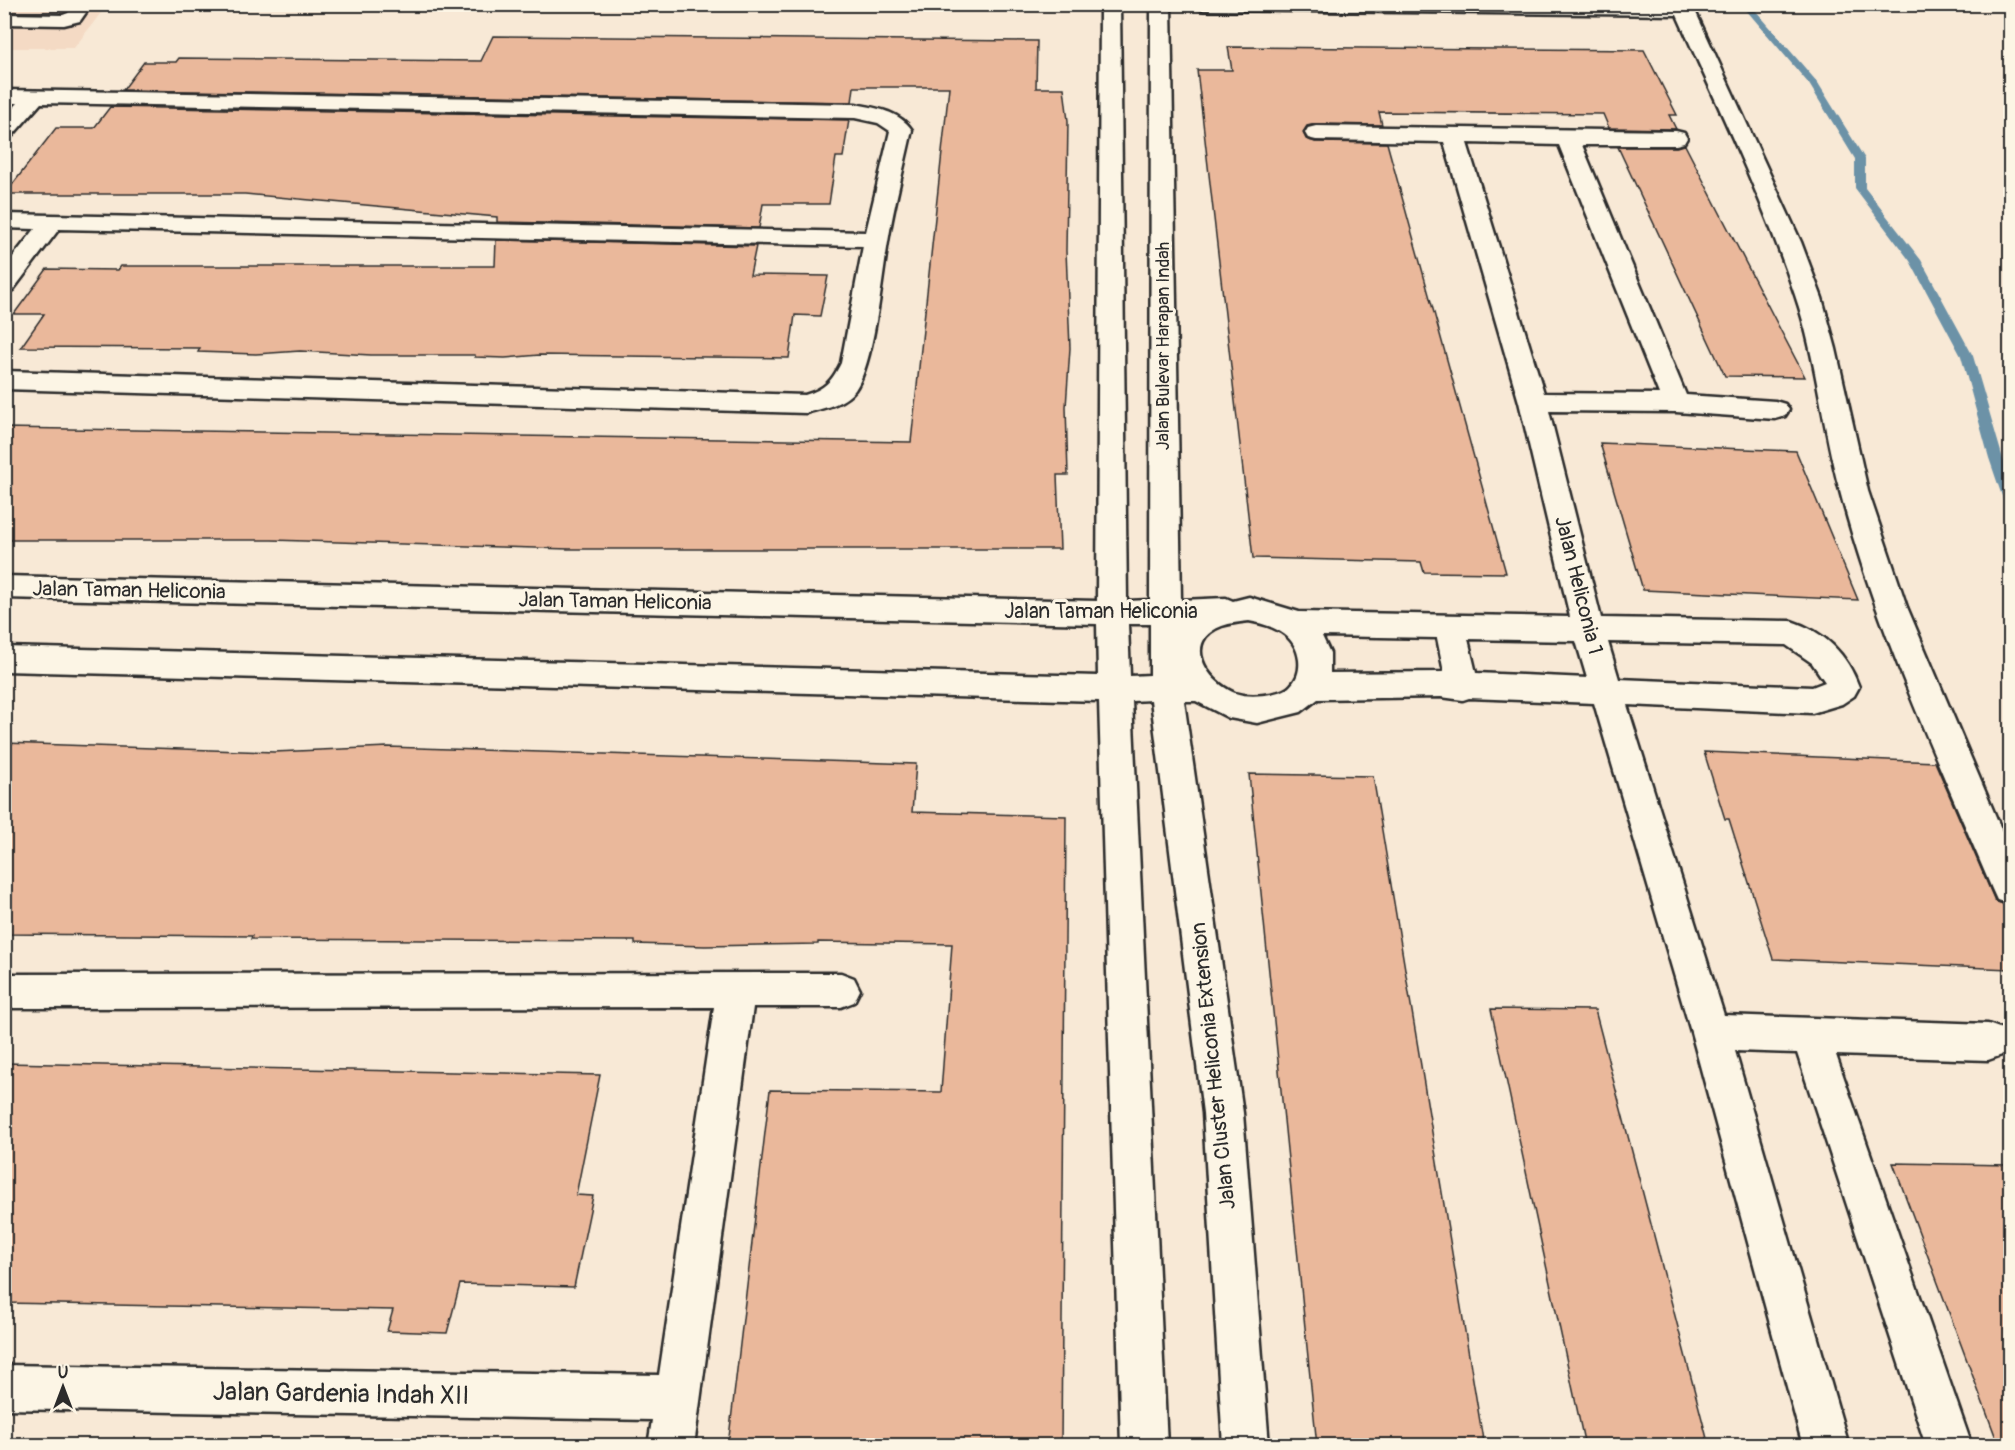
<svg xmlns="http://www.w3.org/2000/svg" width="2015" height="1450" font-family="Pangolin,sans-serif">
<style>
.built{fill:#f4dac4}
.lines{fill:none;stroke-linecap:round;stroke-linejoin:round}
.stream{fill:#6c92a7;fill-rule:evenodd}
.building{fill:#eab89b;stroke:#2b2b2b;stroke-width:1.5}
.service-casing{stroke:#2b2b2b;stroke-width:5}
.minor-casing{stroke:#2b2b2b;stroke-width:5}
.service{fill:#fcf5e5;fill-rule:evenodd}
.minor{fill:#fcf5e5;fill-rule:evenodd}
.labels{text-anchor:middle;stroke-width:6;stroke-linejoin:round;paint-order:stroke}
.far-street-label{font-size:18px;fill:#2b2b2b;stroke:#fcf5e5}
.street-label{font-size:21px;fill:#2b2b2b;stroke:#fcf5e5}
.near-street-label{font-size:26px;fill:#2b2b2b;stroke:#fcf5e5}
</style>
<rect width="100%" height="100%" fill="#f8e9d6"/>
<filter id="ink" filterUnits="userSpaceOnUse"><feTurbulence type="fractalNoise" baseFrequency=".0167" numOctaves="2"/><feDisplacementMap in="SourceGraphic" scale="12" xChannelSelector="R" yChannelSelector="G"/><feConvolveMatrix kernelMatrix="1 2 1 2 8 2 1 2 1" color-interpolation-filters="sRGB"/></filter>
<g filter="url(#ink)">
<!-- built -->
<polygon class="built" points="5,5 105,4 107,5 74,48 5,48"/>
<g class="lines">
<!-- stream -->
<polygon class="stream" points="1741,4 1750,4 1818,83 1865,159 1865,188 1921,260 1973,356 2010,483 2010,503 2003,499 1989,458 1961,356 1910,261 1855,188 1855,159 1809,84"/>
</g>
<!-- building -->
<g class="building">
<polygon points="493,36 1037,41 1036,88 1064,88 1068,121 1066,251 1070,348 1066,407 1068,475 1057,475 1060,549 569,549 272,540 4,540 4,428 911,442 949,87 854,87 852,102 123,90 144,62 176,62 179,58 481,61"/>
<polygon points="1228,47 1644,50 1677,115 1669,115 1676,129 1609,128 1603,114 1379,112 1382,125 1316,124 1307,126 1303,132 1306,139 1315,142 1387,143 1506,573 1424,572 1421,562 1253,558 1197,70 1232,70"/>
<polygon points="110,107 849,120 843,157 836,157 829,204 763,204 759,228 497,222 497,217 245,194 5,194 56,128 94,128"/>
<polygon points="1685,145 1782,333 1805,377 1725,376 1618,147 1676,147"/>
<polygon points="496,240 756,246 750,275 828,276 820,316 795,315 789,358 539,355 505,358 475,357 475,355 371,355 300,351 256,354 198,352 200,348 21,347 44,314 14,314 47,269 118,270 121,266 495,266"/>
<polygon points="1600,443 1796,451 1858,600 1643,590"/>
<polygon points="4,743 274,752 388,747 916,764 912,812 1066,816 1061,1446 728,1446 770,1090 941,1092 952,944 818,942 818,944 705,946 635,944 635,941 251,939 252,936 4,934"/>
<polygon points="1704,752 1935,762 1995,901 2003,904 2010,921 2010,969 1773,959 1729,819 1725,819"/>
<polygon points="1249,774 1373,776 1484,1446 1317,1446"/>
<polygon points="1491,1009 1595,1010 1709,1446 1585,1446"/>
<polygon points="4,1063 600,1075 576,1195 593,1196 574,1287 460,1284 447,1333 387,1331 393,1310 4,1303"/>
<polygon points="1893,1163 2010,1165 2010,1446 1999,1446"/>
</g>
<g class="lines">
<defs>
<polygon id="service" points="75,4 92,4 80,21 64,25 4,24 4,14 63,15 68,13"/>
<g id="minor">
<path d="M1100 4H1120L1127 601 1150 600 1151 4H1171L1181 600 1226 598 1233 601 1249 597 1299 612 1570 617 1519 402 1444 142 1316 140 1308 138 1305 133 1308 128 1316 126 1676 131 1684 133 1687 138 1684 143 1676 145H1582L1686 395 1775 401 1785 404 1789 410 1785 416 1775 419 1676 412 1549 411 1601 618 1791 621C1825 632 1847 654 1859 687L1854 696 1842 704 1812 713 1627 705 1724 1015 1988 1024 2002 1029 2007 1042 2002 1055 1988 1060 1836 1055 1972 1446H1926L1797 1053 1735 1051 1849 1446H1803L1691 1032 1594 703 1469 698 1463 700 1441 697 1318 699 1301 712 1257 723 1229 718 1196 701H1184L1243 1113 1269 1446H1223L1203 1113 1151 700 1132 701 1167 1446H1121L1099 701 4 671V647L1098 676 1097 624 4 598V576L1097 601ZM1467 143 1559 145 1659 394 1544 393ZM1249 621C1272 625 1296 634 1299 660 1300 669 1298 678 1291 685 1286 691 1279 692 1271 694 1259 696 1247 697 1235 693 1206 681 1182 641 1222 626 1230 623 1240 622 1249 621ZM1128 624H1150V675L1130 676ZM1322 636 1437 638 1444 672 1330 673V653ZM1468 639 1576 641 1587 678 1476 673ZM1608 642 1786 645 1812 663 1825 682 1812 687 1619 679Z"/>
<path d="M1194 4H1692L1801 242 1822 298 1836 349 1868 491 1907 607 2010 850V904L1997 900 1992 889C1937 759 1876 628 1840 491 1822 427 1817 359 1795 295 1763 199 1718 107 1677 15L1204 10 1197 8Z"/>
<path d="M4 90 855 104C876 108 899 111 912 130 904 167 894 205 888 242 882 277 874 364 855 390 843 405 823 408 806 413L4 389V371L805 395C825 389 832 381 841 363L863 246 59 229 13 290 4 292V268L35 229 4 228V214L866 232 890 131 878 123 855 118 41 103 12 136 4 138V117L18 103H4Z"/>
<polygon points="841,973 854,978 860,990 854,1002 841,1007 753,1007 694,1446 648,1446 652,1420 4,1409 4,1365 659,1375 714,1007 4,1008 4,974"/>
</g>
</defs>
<!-- service casing -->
<use href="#service" class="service-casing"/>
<!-- minor casing -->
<use href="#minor" class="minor-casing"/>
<!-- service -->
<use href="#service" class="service"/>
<!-- minor -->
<use href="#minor" class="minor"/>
</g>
</g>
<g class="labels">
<!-- far-street labels -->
<g class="far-street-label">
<text transform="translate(1163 346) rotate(-90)" y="6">Jalan Bulevar Harapan Indah</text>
</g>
<!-- street labels -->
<g class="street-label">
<text transform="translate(1579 585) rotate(76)" y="7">Jalan Heliconia 1</text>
<text transform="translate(129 590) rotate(1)" y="7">Jalan Taman Heliconia</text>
<text transform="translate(615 601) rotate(1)" y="7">Jalan Taman Heliconia</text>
<text x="1101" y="618">Jalan Taman Heliconia</text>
<text transform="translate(1213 1066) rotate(-96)" y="7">Jalan Cluster Heliconia Extension</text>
</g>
<!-- near-street labels -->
<g class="near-street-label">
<text transform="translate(341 1393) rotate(1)" y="9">Jalan Gardenia Indah XII</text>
</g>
</g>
<!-- margin -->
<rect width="2015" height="1450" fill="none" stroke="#fcf5e5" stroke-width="24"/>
<rect x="12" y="12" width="1991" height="1426" fill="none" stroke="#2b2b2b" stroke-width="2" filter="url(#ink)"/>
<!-- north arrow -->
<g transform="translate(63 1387)" stroke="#fcf5e5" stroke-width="4.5" paint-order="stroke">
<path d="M0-4.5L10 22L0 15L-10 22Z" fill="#2b2b2b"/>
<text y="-9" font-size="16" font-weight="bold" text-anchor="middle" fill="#2b2b2b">U</text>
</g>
</svg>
